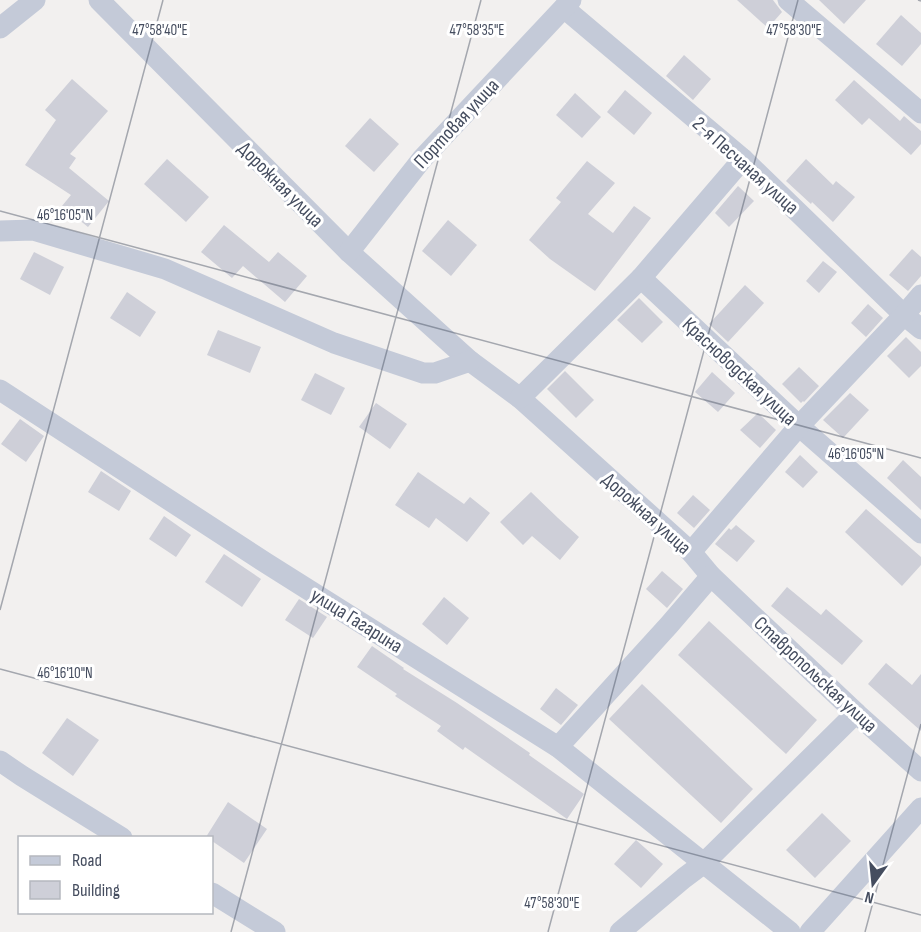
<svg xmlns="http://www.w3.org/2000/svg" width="921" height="932" font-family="'Sofia Sans Condensed',sans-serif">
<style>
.building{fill:#cecfd8}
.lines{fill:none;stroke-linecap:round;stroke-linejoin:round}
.minor{stroke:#c4cad8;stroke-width:21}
.ticks{fill:none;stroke:#454d5f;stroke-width:1.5;stroke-opacity:0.45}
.labels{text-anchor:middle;stroke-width:6;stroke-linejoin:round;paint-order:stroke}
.street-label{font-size:20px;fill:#454d5f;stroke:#fff}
.ticks-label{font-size:15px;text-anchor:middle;fill:#454d5f;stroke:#fff;stroke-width:6;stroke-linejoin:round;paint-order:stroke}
</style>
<rect width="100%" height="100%" fill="#f2f0ef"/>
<!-- building -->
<g class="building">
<polygon points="737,0 773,0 782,12 768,28"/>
<polygon points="819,0 866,0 844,24"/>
<polygon points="901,15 921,33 921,44 902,66 876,44"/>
<polygon points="684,55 711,79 693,100 666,76"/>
<polygon points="72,79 108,111 70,154 76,158 69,168 109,201 88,227 62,206 71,195 25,165 56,120 45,110"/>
<polygon points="854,80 900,121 904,116 921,131 921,144 911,155 869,118 862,125 835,100"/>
<polygon points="625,90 652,113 634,135 607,112"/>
<polygon points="575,93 601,117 582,138 556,115"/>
<polygon points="370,118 399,144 374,172 345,146"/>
<polygon points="167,159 209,197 186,222 144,184"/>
<polygon points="806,159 833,185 836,181 855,197 833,222 812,202 811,204 786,181"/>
<polygon points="587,161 615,183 588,214 613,233 634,206 651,218 595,291 550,259 529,240 561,202 556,198"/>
<polygon points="738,186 754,201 729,227 715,213"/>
<polygon points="448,220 477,245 451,276 422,251"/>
<polygon points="224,225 269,262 278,252 307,276 285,302 243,266 232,278 201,252"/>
<polygon points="912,249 921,257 921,276 908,291 889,275"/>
<polygon points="34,252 64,267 50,295 20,279"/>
<polygon points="823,261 837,272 819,293 806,281"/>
<polygon points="745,285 764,303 728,342 709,324"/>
<polygon points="127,292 156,312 140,337 110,318"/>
<polygon points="639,298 663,322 642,343 617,320"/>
<polygon points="868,304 883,318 866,337 851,323"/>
<polygon points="218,330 261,347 250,373 207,355"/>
<polygon points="906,337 921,352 921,366 909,378 887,356"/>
<polygon points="799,367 819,386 804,402 803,401 801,403 782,384"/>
<polygon points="565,371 594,400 576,418 547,389"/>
<polygon points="712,372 735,393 718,412 695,392"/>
<polygon points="315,373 345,388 331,415 301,400"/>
<polygon points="850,393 869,410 843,438 823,420"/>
<polygon points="376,403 407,424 390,449 359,427"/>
<polygon points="758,413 776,430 760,448 740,430"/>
<polygon points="20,419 44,436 26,462 1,444"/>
<polygon points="800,455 818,472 803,488 785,472"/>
<polygon points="903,460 921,477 921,510 887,478"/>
<polygon points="101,471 131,491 119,511 88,492"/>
<polygon points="418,472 464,504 470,497 490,513 467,542 436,518 429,528 395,505"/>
<polygon points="531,492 558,518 579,537 560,560 532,536 523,545 500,522"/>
<polygon points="693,495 710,510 694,528 677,513"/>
<polygon points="866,509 921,557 921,565 902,586 845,532"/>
<polygon points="164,516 191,535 176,557 149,539"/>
<polygon points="736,525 755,541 737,562 715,544 729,528 731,530"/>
<polygon points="224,554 261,579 242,607 205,582"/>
<polygon points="662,571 683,589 667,608 646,589"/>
<polygon points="787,587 821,615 826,609 863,641 842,665 771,606"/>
<polygon points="444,597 469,618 447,645 422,624"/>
<polygon points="299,599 327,617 313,638 285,620"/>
<polygon points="709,621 817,720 786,754 678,655"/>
<polygon points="372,646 404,668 403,669 457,703 530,753 529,755 584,794 567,819 465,747 463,750 437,731 441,726 395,696 397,694 357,667"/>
<polygon points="886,663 912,685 921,674 921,731 868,684"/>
<polygon points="642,684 753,789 721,823 609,719"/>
<polygon points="556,688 578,705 561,725 540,709"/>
<polygon points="67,718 99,740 73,776 42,753"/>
<polygon points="228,802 267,829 244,863 212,841 212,837 206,837"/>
<polygon points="822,813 851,841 815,878 786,850"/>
<polygon points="636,840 663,864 641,888 614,864"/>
</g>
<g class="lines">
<!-- minor -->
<g class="minor">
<polyline points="99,0 349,252 470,361 520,398 691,552 711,576 856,713 921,771"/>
<polyline points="788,0 921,113"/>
<polyline points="564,8 743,159 904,315 921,329"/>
<polyline points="0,28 35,0"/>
<polyline points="0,231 33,230 165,269 334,343 423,373 435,373 470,361"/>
<polyline points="349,252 422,159 571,0"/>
<polyline points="641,278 799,426 921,533"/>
<polyline points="0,390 266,563 558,747 790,932"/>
<polyline points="520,398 641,278 743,159"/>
<polyline points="691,552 799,426 904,315 921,295"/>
<polyline points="558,747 669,625 711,576"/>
<polyline points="0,761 22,776 122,838"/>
<polyline points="212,893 275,932"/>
<polyline points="620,932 684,878 704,863 856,713"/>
<polyline points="810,932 921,808"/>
</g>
</g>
<!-- ticks -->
<path class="ticks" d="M918 0 921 1M0 211 921 458M0 610 163 0M0 669 921 915M231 932 481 0M548 932 798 0M865 932 921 724"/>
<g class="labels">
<!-- street labels -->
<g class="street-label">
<text transform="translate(456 123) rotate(-47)" y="7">Портовая улица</text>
<text transform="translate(746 165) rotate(42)" y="7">2-я Песчаная улица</text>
<text transform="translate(281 184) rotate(45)" y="7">Дорожная улица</text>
<text transform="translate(740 371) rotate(43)" y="7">Красноводская улица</text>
<text transform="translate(647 513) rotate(42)" y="7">Дорожная улица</text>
<text transform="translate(357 620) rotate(32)" y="7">улица Гагарина</text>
<text transform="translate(816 674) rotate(43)" y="7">Ставропольская улица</text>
</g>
</g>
<g class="ticks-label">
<text x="160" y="35">47°58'40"E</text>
<text x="477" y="35">47°58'35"E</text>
<text x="794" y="35">47°58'30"E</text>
<text x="65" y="220">46°16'05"N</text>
<text x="856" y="459">46°16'05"N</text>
<text x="65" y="678">46°16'10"N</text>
<text x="552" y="908">47°58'30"E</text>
</g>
<!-- legend -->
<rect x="18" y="836" width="195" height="78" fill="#ffffff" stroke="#b5b8bf" stroke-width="1.5"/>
<rect x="30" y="856" width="30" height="9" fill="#c4cad8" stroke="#b5b8bf" stroke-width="1.5"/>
<text x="72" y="866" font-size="18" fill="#454d5f">Road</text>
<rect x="30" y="881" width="30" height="18" fill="#cecfd8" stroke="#b5b8bf" stroke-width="1.5"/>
<text x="72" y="896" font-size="18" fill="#454d5f">Building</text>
<!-- north arrow -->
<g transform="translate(873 884) rotate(195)" stroke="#ffffff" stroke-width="4.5" paint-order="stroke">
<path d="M0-4.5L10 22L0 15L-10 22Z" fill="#454d5f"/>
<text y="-9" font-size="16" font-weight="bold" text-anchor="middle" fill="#454d5f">N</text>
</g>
</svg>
